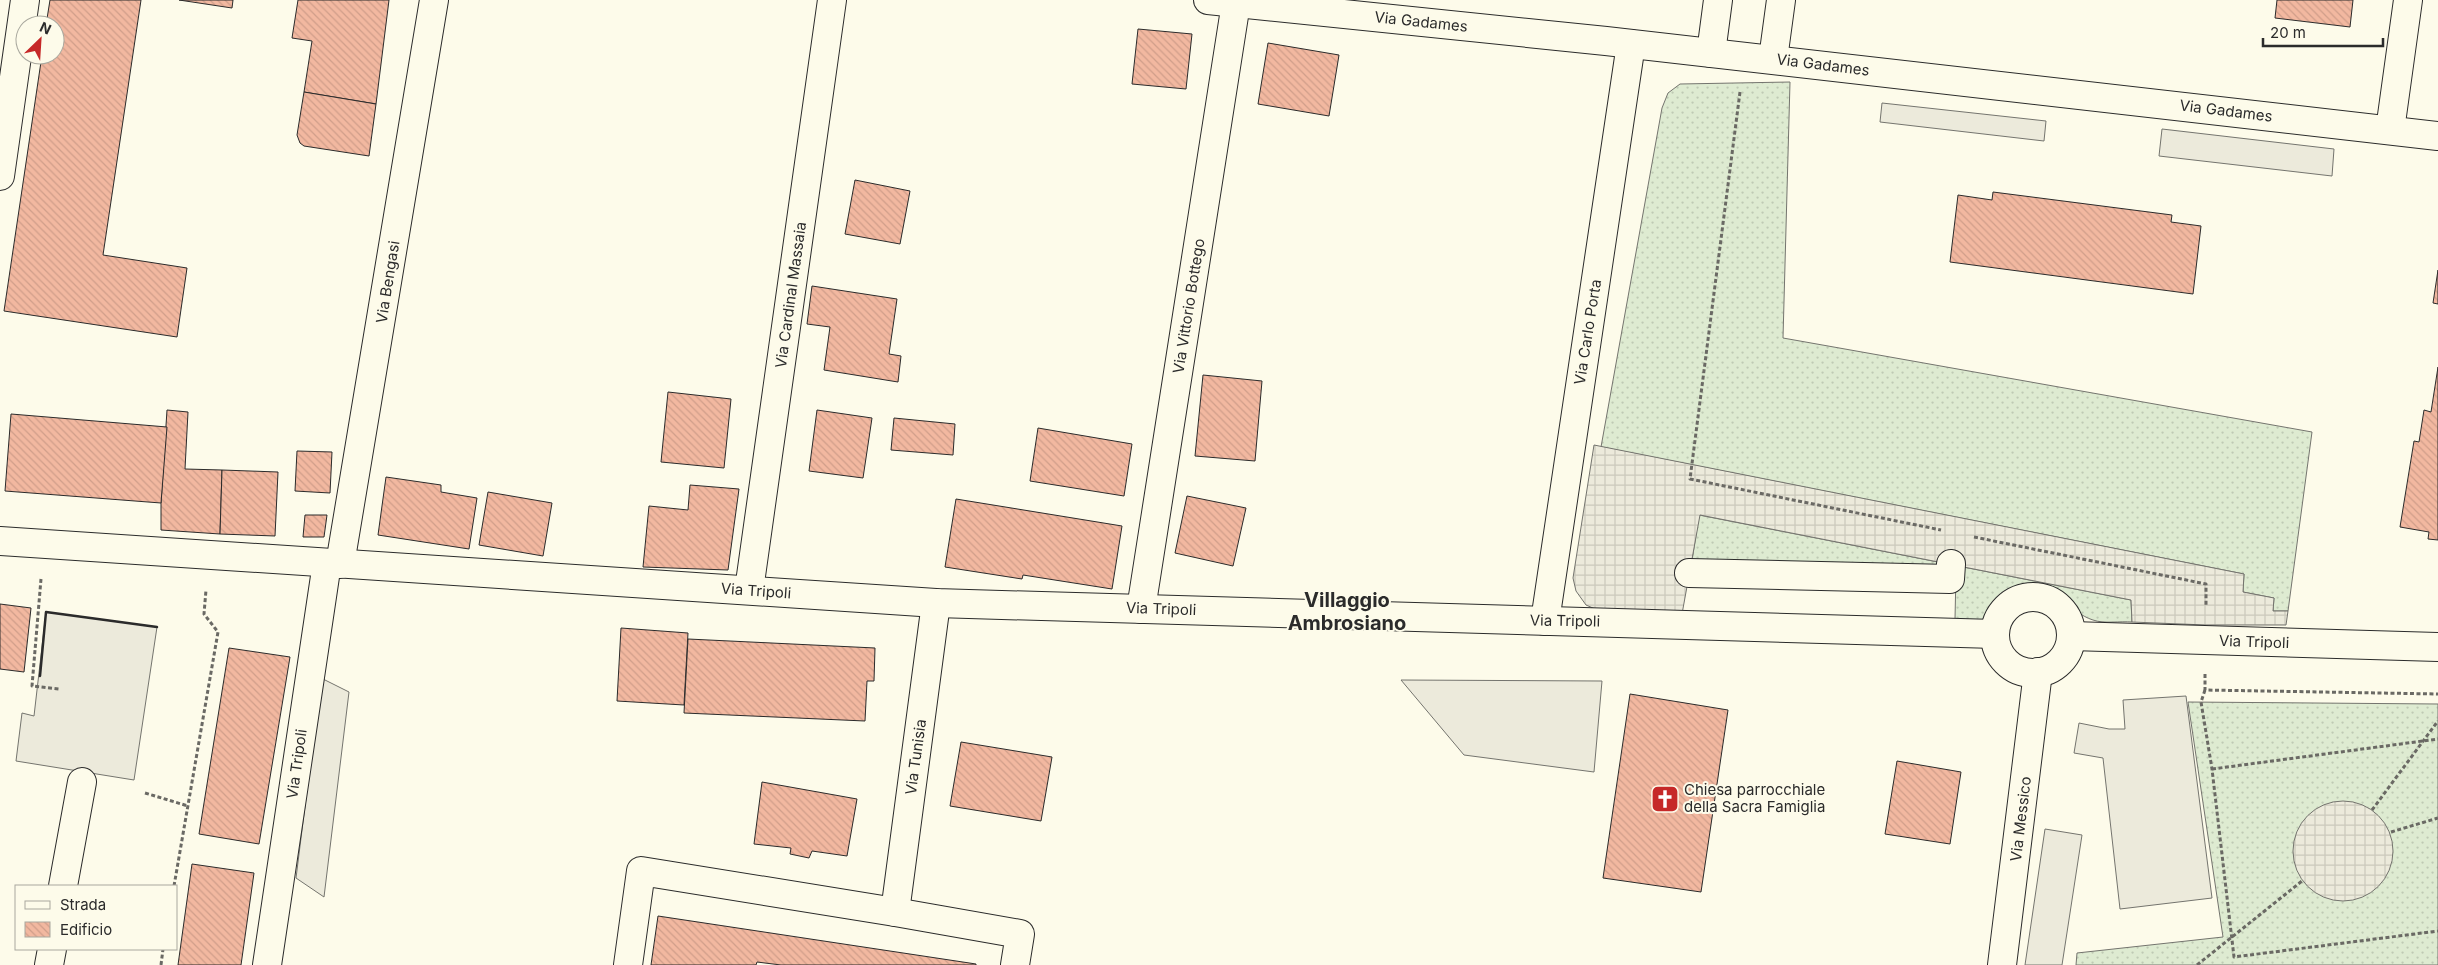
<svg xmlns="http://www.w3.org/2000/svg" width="2438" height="965" font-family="Inter,sans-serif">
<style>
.garden{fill:url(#garden-dots);stroke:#74746e}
.parking{fill:#eceadb;stroke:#74746e}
.plaza{fill:url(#plaza-grid);stroke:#74746e}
.building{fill:url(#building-back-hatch);stroke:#2b2b2b}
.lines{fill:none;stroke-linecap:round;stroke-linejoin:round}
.minor-casing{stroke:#2b2b2b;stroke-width:30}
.path{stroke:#6a6964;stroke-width:3;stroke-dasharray:4 2.5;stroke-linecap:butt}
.minor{stroke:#fdfbea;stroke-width:28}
.wall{stroke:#2b2b2b;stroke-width:2.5}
.labels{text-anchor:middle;stroke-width:4;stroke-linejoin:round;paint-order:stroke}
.street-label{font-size:15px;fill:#2b2b2b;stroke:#fdfbea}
.poi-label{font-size:15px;fill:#2b2b2b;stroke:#fdfbea;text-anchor:start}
.district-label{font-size:20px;font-weight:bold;fill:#2b2b2b;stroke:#fdfbea}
</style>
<defs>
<pattern id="garden-dots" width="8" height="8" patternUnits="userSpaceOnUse" patternTransform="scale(1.25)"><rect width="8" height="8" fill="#deebd1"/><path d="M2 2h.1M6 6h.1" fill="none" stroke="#bfcab4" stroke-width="1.8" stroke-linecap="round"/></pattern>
<pattern id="plaza-grid" width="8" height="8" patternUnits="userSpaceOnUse" patternTransform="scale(1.25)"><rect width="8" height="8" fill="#eceadb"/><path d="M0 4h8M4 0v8" fill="none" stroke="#cbc9bc"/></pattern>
<pattern id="building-back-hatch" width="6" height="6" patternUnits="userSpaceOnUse" patternTransform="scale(1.25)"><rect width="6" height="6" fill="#f2b8a0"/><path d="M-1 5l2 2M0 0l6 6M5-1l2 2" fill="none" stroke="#d09e8a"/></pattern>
</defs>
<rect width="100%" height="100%" fill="#fdfbea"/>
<!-- garden -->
<g class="garden">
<polygon points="1790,82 1783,338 2312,432 2288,611 2273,611 2274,598 2243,592 2244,574 1601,447 1662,108 1668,93 1680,84"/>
<path d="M1699 515 2131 600 2132 622C2120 621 2104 624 2093 620 2067 612 2065 586 2028 592 2008 595 2000 614 1982 620 1975 623 1963 620 1955 619L1956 572 1691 567Z"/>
<polygon points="2188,702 2438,704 2438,965 2076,965 2077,953 2223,937"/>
</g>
<!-- parking -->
<g class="parking">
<polygon points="1882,103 2046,121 2044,141 1880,122"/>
<polygon points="2162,129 2334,149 2332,176 2159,156"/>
<polygon points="46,612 157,627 134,780 16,761 22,713 34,716"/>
<polygon points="321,678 349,692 324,897 296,878"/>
<polygon points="1401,680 1602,681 1594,772 1464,755"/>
<polygon points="2186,696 2212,898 2120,909 2103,758 2074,753 2079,723 2109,729 2125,729 2123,700"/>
<polygon points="2045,829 2082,835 2062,965 2025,965"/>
</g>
<!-- plaza -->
<g class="plaza">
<polygon points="1594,445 2244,574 2243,592 2274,598 2273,611 2288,611 2286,625 2206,625 2132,622 2131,600 1700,515 1682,614 1602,612 1586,605 1576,591 1573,578"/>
<circle cx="2343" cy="851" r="50"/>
</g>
<!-- building -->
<g class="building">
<polygon points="50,0 141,0 103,255 187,268 177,337 4,311 42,55 55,55 55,25 46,25"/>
<polygon points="179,0 233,0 232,8"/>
<polygon points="298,0 389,0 376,104 304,92 312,41 292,38"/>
<polygon points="2277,0 2353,0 2350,27 2275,18"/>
<polygon points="1138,29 1192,34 1186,89 1132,84"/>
<polygon points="1268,43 1339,55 1329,116 1258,104"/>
<polygon points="304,92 376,104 369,156 304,146 300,143 297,135"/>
<polygon points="855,180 910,191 900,244 845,234"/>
<polygon points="1993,192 2172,215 2171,222 2201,226 2193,294 1950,262 1958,195 1992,200"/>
<polygon points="2438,270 2438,304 2433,303"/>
<polygon points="812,286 897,299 889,354 901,356 898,382 824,370 830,327 807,324"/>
<polygon points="2438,367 2438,540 2428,539 2429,532 2400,527 2414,441 2419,442 2424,410 2431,412"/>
<polygon points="1203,375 1262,381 1255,461 1195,456"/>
<polygon points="668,392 731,399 724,468 661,462"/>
<polygon points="167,410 188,412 185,469 222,470 220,534 161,530 161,503"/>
<polygon points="817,410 872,418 863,478 809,471"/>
<polygon points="11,414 167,427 161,503 5,491"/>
<polygon points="894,418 955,424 953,455 891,450"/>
<polygon points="1038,428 1132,444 1124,496 1030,481"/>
<polygon points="297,451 332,452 330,493 295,491"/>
<polygon points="222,470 278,472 275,536 220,534"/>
<polygon points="386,477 441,485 441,492 477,498 469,549 378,535"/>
<polygon points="690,485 739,489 728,570 643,567 649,506 688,510"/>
<polygon points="488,492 552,503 543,556 479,545"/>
<polygon points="1187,496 1246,508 1233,566 1175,553"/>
<polygon points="956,499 1122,526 1112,589 1023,575 1022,579 945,567"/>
<polygon points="305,515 327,515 324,537 303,537"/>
<polygon points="0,604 31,608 24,672 0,669"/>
<polygon points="621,628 688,633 684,705 617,701"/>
<polygon points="688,639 875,648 874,681 867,681 865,721 684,713"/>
<polygon points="229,648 290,657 259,844 199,834"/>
<polygon points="1630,694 1728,710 1701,892 1603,878"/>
<polygon points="961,742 1052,757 1041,821 950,806"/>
<polygon points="1897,761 1961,772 1950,844 1885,834"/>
<polygon points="762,782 857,799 847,856 812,851 809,858 790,854 791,848 754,844"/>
<polygon points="192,864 254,873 241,965 178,965"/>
<polygon points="658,916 976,964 976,965 781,965 757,962 756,965 651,965"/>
</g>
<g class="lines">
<defs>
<g id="minor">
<polyline points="1208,0 1606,41 2438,136"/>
<polyline points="1711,53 1718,0"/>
<polyline points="1773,59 1781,0"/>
<polyline points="2390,130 2408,0"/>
<polyline points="0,176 25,0"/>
<polyline points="0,541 936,603 1995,634"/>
<polyline points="340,564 434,0"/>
<polyline points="1689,573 1950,579 1951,564"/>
<polyline points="749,590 832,0"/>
<circle cx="2033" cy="635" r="38"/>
<polyline points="1141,609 1236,3"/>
<polyline points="1545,621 1631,44"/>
<polyline points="2071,636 2438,647"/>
<polyline points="63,886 82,782"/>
<polyline points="895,912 936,603"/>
<polyline points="49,965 52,949"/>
<polyline points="267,965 327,563"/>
<polyline points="628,965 641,871 895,912 1020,934 1015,965"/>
<polyline points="2002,965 2038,672"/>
</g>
</defs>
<!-- minor casing -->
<use href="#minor" class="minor-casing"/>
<!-- path -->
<g class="path">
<polyline points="1740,92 1690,479 1941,530"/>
<polyline points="1974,537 2206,584 2206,606"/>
<polyline points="41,579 32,686 59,689"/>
<polyline points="2205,674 2205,690 2438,694"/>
<polyline points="2205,690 2201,702 2212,769 2234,957 2438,931"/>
<polyline points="2212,769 2438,739"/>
<polyline points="145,793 188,806"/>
<polyline points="2372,810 2438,721"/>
<polyline points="2391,832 2438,818"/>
<polyline points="174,886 218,632 204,614 206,590"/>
<polyline points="161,965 163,949"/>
<polyline points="2197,965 2302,881"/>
</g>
<!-- minor -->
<use href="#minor" class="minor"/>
<!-- wall -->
<polyline class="wall" points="40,676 46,612 157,627"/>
</g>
<!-- icons -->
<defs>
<symbol id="church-square" viewBox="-11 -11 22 22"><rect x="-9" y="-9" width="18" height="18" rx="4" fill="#c62828" stroke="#fdfbea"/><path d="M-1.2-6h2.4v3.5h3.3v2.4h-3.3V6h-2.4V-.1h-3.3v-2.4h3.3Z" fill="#fff"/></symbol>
</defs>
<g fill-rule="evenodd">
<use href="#church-square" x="1649" y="783" width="32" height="32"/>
</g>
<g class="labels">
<!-- street labels -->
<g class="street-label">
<text transform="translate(1421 22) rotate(6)" y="5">Via Gadames</text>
<text transform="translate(1823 65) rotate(7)" y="5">Via Gadames</text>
<text transform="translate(2226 111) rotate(7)" y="5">Via Gadames</text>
<text transform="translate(388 282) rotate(-81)" y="5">Via Bengasi</text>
<text transform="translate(791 295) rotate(-82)" y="5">Via Cardinal Massaia</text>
<text transform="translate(1189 306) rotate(-81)" y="5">Via Vittorio Bottego</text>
<text transform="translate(1588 332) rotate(-81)" y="5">Via Carlo Porta</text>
<text transform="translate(756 591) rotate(4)" y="5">Via Tripoli</text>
<text transform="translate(1161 609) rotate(2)" y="5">Via Tripoli</text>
<text transform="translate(1565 621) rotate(1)" y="5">Via Tripoli</text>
<text transform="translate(2254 642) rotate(2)" y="5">Via Tripoli</text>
<text transform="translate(916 757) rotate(-82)" y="5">Via Tunisia</text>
<text transform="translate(297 764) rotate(-82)" y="5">Via Tripoli</text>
<text transform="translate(2021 819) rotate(-83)" y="5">Via Messico</text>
</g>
<!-- poi labels -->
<g class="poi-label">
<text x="1684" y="795">Chiesa parrocchiale<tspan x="1684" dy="17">della Sacra Famiglia</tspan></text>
</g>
<!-- district labels -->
<g class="district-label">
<text x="1347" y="607">Villaggio<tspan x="1347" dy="23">Ambrosiano</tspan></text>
</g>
</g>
<!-- legend -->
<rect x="15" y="885" width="162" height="65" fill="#fdfbea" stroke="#a9a89e"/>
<rect x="25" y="901" width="25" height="8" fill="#fdfbea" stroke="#a9a89e"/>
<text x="60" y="910" font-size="15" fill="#2b2b2b">Strada</text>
<rect x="25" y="922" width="25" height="15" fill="url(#building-back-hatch)" stroke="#a9a89e"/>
<text x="60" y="935" font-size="15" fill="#2b2b2b">Edificio</text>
<!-- north arrow -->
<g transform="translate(40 40) rotate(25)"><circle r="24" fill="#fdfbea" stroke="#a9a89e"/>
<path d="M0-4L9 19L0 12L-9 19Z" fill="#c62828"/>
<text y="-8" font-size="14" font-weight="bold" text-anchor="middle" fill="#2b2b2b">N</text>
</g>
<!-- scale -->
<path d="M2263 38v8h120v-8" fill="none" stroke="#2b2b2b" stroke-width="2.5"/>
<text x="2270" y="38" font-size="15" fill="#2b2b2b" stroke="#fdfbea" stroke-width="4" paint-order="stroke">20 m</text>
</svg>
